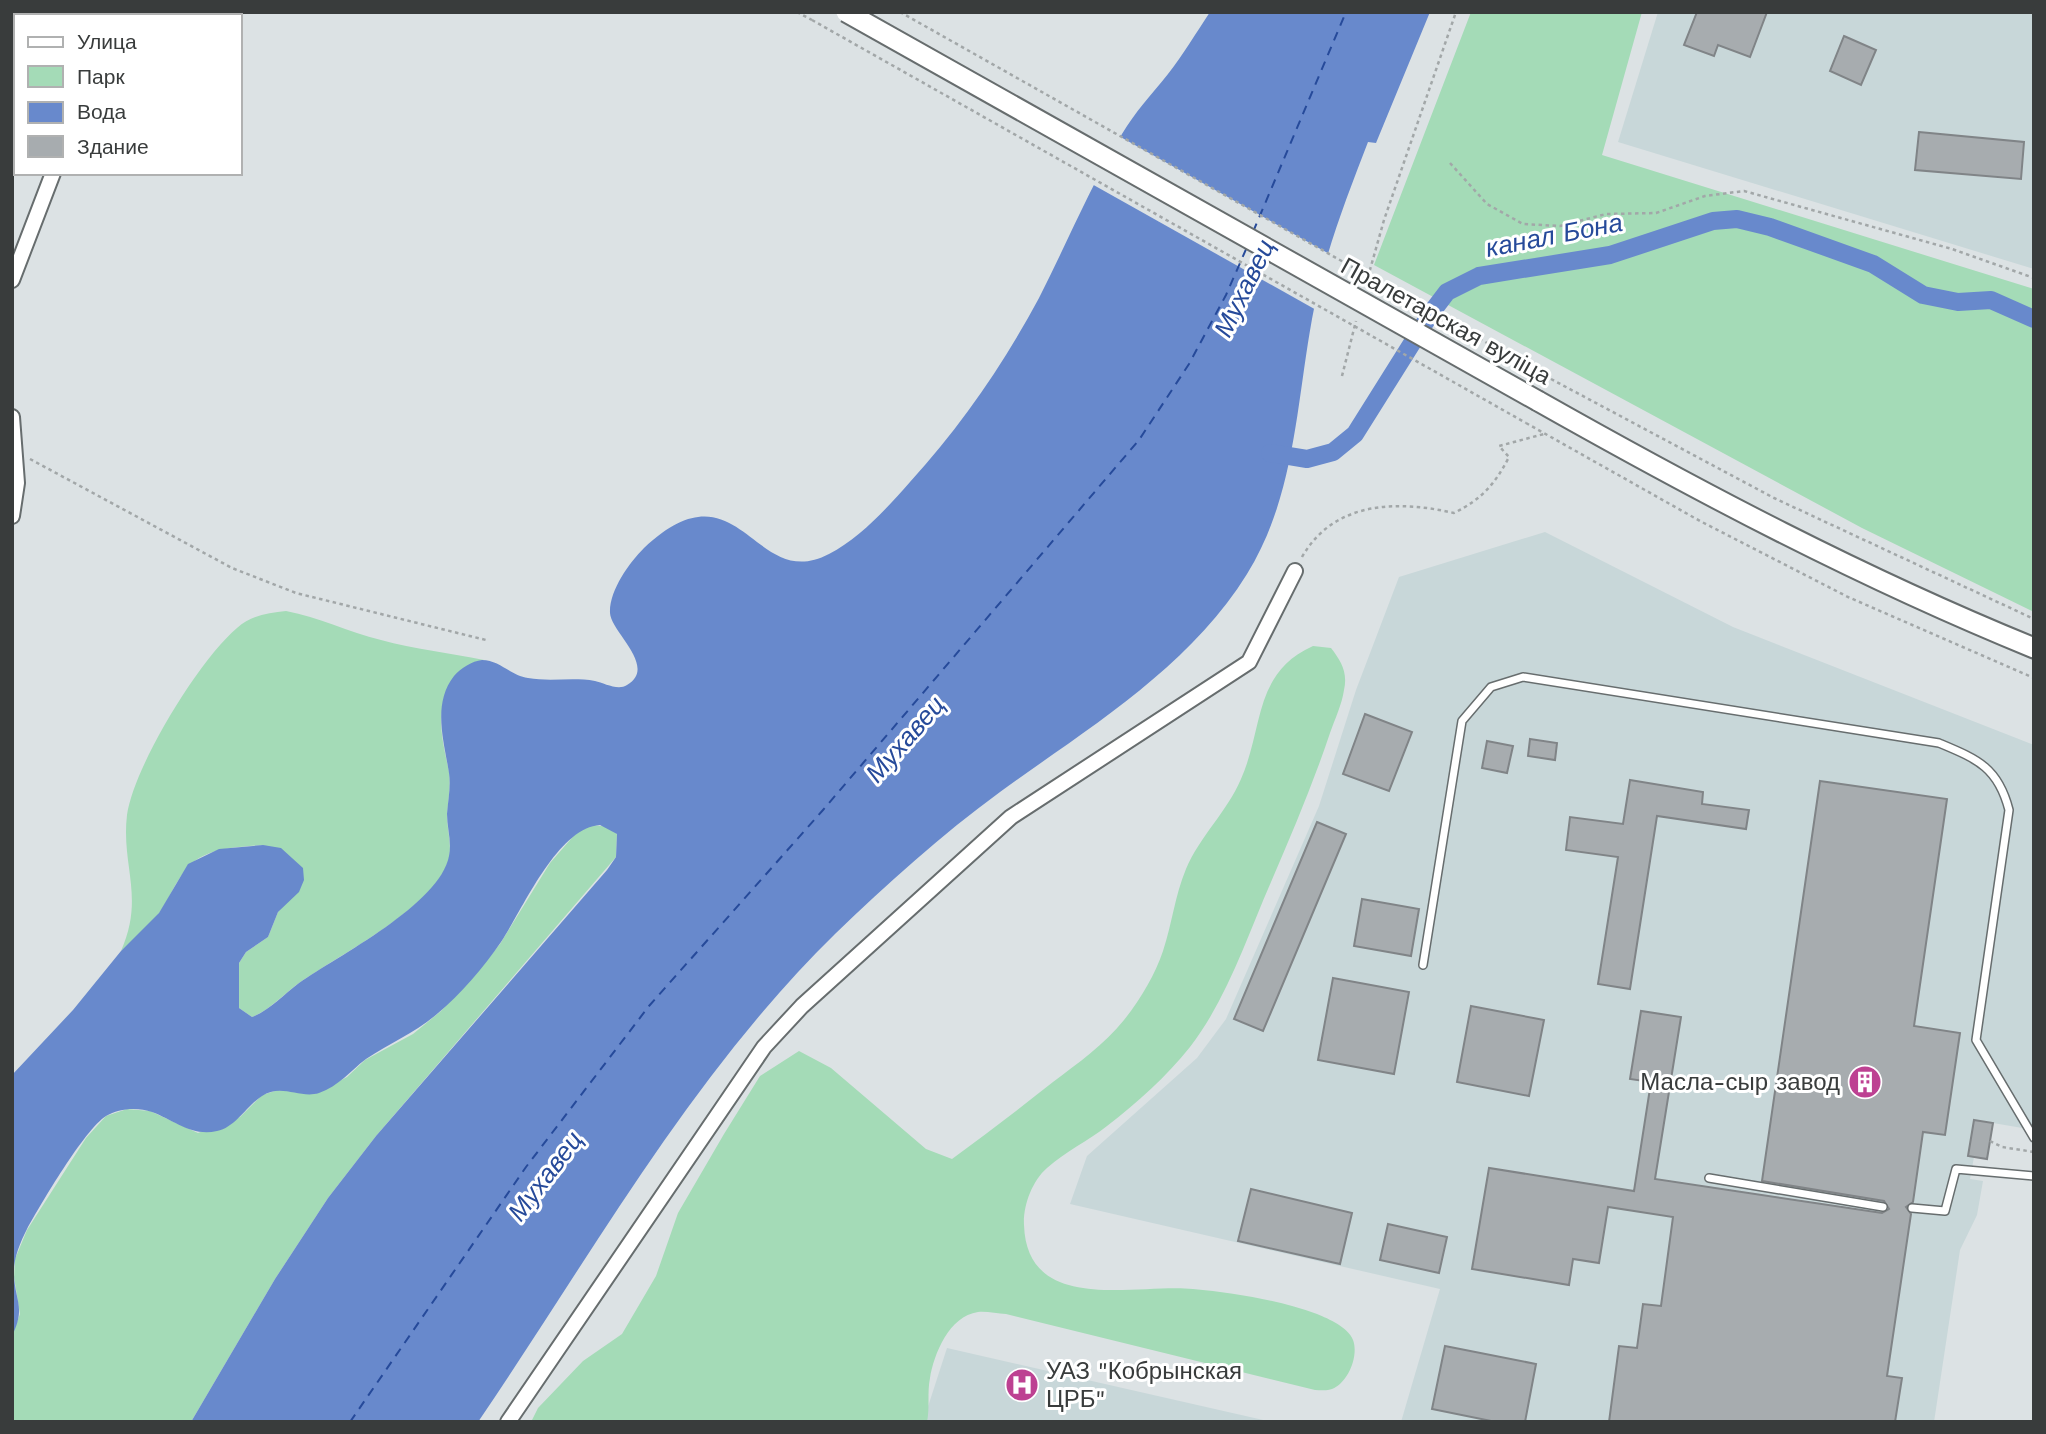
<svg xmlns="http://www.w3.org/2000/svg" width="2046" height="1434" font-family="'Work Sans',sans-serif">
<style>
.built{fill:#c8d7d9}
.green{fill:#a4dbb7}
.water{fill:#6889cc}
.pier{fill:#dce2e4}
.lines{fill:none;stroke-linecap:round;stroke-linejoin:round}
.canal{stroke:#6889cc;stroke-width:18}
.ferry{stroke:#264a9a;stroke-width:2;stroke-dasharray:9 7;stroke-linecap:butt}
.building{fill:#a7acaf;stroke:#808487;stroke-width:2}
.service-casing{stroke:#676d6e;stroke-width:10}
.minor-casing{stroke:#676d6e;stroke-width:18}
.secondary-casing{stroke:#676d6e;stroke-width:23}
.path{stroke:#a2a7a8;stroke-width:2.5;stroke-dasharray:3.5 3.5;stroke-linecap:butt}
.service{stroke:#fff;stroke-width:7}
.minor{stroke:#fff;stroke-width:14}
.secondary{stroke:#fff;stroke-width:19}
.secondary-bridge-casing{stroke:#676d6e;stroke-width:23;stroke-linecap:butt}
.path-bridge{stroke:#a2a7a8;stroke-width:2.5;stroke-dasharray:3.5 3.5;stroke-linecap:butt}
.secondary-bridge{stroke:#fff;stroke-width:19}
.labels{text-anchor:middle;stroke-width:6;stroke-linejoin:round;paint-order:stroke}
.street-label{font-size:24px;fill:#393c3c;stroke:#fff}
.poi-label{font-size:24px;fill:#393c3c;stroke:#fff;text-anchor:end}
.water-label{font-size:26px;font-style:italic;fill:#264a9a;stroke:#fff}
</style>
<rect width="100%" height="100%" fill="#dce2e4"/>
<!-- built -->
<g class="built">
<polygon points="12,12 75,12 74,16 16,16 16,162 12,171"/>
<polygon points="1658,12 2034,12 2034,269 1618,142"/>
<polygon points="1545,532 1733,627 2034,745 2034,1130 1993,1123 1987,1159 1974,1157 1970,1179 1983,1181 1977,1215 1960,1250 1934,1422 1401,1422 1440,1289 1070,1204 1087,1156 1197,1058 1226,1019 1319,806 1356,690 1399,577"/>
<polygon points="947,1348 1272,1422 923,1422"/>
</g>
<!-- green -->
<g class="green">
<polygon points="1471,12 1642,12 1602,155 2034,289 2034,612 1862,528 1374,265"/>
<path d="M286 611C319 617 348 632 381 640 414 649 450 653 484 660 470 663 467 666 458 676 432 708 442 736 449 772 451 787 448 801 447 815 447 829 452 844 449 858 439 906 334 957 295 986 281 997 269 1010 252 1017L239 1008V963L246 952 268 937 278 912 287 901 263 845C242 847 222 847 203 856 181 866 173 893 160 912 150 927 135 938 121 951 145 897 121 866 127 815 134 766 199 660 237 628 251 615 268 613 286 611Z"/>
<path d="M1313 646 1331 648C1341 661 1348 672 1344 690 1342 704 1335 719 1330 733 1313 784 1292 833 1271 882 1247 937 1227 999 1190 1047 1167 1076 1137 1103 1107 1126 1088 1141 1066 1151 1047 1168 1032 1181 1023 1206 1024 1225 1027 1316 1138 1283 1193 1289 1235 1293 1278 1300 1317 1314 1329 1319 1348 1327 1353 1340 1359 1356 1348 1383 1332 1389 1327 1391 1320 1390 1315 1390L1006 1314C997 1314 987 1311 978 1312 949 1316 934 1354 930 1378 927 1393 930 1407 927 1422H531L538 1408 583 1361 622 1334 656 1276 678 1213 724 1134 760 1076 799 1051 831 1068 926 1149 952 1159C986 1134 1019 1109 1053 1082 1078 1063 1104 1045 1124 1020 1140 1000 1155 975 1163 951 1172 924 1175 895 1186 869 1200 836 1227 812 1241 779 1264 727 1253 673 1313 646Z"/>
<polygon points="592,825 610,827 617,834 616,857 376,1136 328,1198 275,1279 191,1422 12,1422 12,1336 20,1314 14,1277 15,1259 27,1230 86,1138 106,1116 127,1109 150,1111 198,1133 240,1117 262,1095 278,1090 315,1094 347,1077 365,1060 413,1034 441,1011 478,971 500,944 550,863 577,832"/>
</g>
<!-- water -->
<path class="water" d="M1210 12H1430L1376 143 1368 142C1346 199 1323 258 1312 319 1296 407 1295 496 1247 574 1188 669 1088 728 1000 792 941 835 887 884 835 934 691 1075 591 1256 478 1422H191L275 1279 328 1198 376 1136 607 870 616 857 617 834 600 825C557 828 523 909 501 942 483 968 461 994 437 1014 415 1033 390 1043 366 1059 350 1071 339 1086 319 1093 300 1099 281 1083 262 1096 246 1106 236 1127 217 1131 192 1137 174 1120 152 1112 138 1107 119 1108 106 1116 84 1130 41 1204 27 1229 20 1243 13 1259 14 1275 15 1301 26 1307 12 1336V1075L73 1010 121 951 159 913 188 864 219 849 263 845 281 848 303 868 304 880 299 892 278 912 268 937 246 952 239 963V1008L252 1017C270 1010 283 995 299 983 338 956 440 904 449 856 452 842 447 828 447 814 448 800 451 787 449 773 444 741 432 704 454 676 461 668 472 661 482 660 500 660 511 676 528 678 550 682 573 677 595 681 604 683 618 691 627 685 658 667 611 632 610 613 609 591 629 563 644 548 740 458 753 594 829 554 860 538 887 508 910 482 961 426 1003 365 1039 298 1067 243 1090 187 1122 134 1135 112 1152 94 1168 74 1183 55 1196 33 1210 12Z"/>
<!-- pier -->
<polygon class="pier" points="1117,135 1333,256 1318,311 1090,183"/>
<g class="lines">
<!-- canal -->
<polyline class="canal" points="1270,453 1307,459 1333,452 1355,434 1431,313 1447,292 1479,276 1610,255 1713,221 1737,219 1770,227 1873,264 1923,295 1958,302 1991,300 2034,319"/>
<!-- ferry -->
<g class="ferry">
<polyline points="1253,232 1346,12"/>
<polyline points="350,1422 526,1167 649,1006 823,810 1139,440 1189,364 1226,295 1247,247"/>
</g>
</g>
<!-- building -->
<g class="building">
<polygon points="1697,12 1767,12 1750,57 1718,45 1714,56 1684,45"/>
<polygon points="1844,36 1876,50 1861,85 1830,71"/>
<polygon points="1919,132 2024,142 2021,179 1915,170"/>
<polygon points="1365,714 1412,732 1389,791 1343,774"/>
<polygon points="1530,739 1557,743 1555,760 1528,756"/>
<polygon points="1487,741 1513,746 1507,773 1482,768"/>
<polygon points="1630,780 1703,792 1702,804 1749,810 1746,829 1657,816 1630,989 1598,984 1618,857 1566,850 1570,817 1623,824"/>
<polygon points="1820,781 1947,799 1914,1026 1960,1033 1945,1135 1923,1132 1913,1202 1906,1207 1911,1214 1887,1376 1902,1378 1895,1422 1609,1422 1619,1346 1637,1348 1643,1304 1661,1306 1673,1217 1608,1207 1599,1263 1573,1259 1569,1285 1472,1269 1489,1168 1634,1191 1651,1082 1630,1079 1641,1011 1681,1017 1655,1179 1882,1213 1889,1209 1884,1201 1762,1181"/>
<polygon points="1317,822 1346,834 1263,1031 1234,1019"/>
<polygon points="1362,899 1419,909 1411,956 1354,946"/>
<polygon points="1333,978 1409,992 1394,1074 1318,1060"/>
<polygon points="1471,1006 1544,1020 1529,1096 1457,1082"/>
<polygon points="1974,1120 1993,1123 1987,1159 1968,1156"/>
<polygon points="1251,1189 1352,1213 1340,1264 1238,1241"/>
<polygon points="1388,1224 1447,1237 1439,1273 1380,1260"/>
<polygon points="1445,1346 1536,1364 1525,1422 1496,1422 1432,1409"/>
</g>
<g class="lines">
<defs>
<g id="service">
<polyline points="12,96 16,98"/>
<path d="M1423 965 1462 721 1491 687 1523 677 1939 743C1977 759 1998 767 2009 810L1976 1040 2034 1138"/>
<polyline points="1709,1178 1883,1207"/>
<polyline points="1912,1208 1945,1211 1956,1169 2034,1176"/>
</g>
<g id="minor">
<polyline points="115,16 116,12"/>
<polyline points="12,280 53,173"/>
<polyline points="12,417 17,483 12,516"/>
<polyline points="508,1422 764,1047 802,1006 1011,817 1249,662 1295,571"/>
</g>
<path id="secondary" d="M1538 401C1699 492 1862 578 2034 648"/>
</defs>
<!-- service casing -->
<use href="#service" class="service-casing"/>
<!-- minor casing -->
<use href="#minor" class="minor-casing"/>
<!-- secondary casing -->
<use href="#secondary" class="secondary-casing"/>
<!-- path -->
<g class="path">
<polyline points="797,12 812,20"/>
<polyline points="1450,163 1487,204 1523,224 1560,226 1606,214 1656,213 1705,196 1744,191 1952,249 2034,278"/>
<polyline points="1366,284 1384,220 1456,12"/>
<polyline points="1342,376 1356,321"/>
<polyline points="1551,379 1774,498 2034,619"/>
<polyline points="1526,423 1700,521 1848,597 2034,678"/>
<polyline points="30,459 232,568 296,593 486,640"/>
<path d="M1302 557C1334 501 1397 500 1454 513 1482 499 1495 484 1509 457L1499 446 1544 434"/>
<polyline points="1990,1141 2002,1147 2034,1152"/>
</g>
<!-- service -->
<use href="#service" class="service"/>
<!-- minor -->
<use href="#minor" class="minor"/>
<!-- secondary -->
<use href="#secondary" class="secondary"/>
<defs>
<polyline id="secondary-bridge" points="846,12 1538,401"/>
</defs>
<!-- secondary-bridge casing -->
<use href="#secondary-bridge" class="secondary-bridge-casing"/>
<!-- path-bridge -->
<g class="path-bridge">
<polyline points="900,12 1551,379"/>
<polyline points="812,20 1526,423"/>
</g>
<!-- secondary-bridge -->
<use href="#secondary-bridge" class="secondary-bridge"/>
</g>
<!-- icons -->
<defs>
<symbol id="building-disc" viewBox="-11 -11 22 22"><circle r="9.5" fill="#bd4192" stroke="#fff"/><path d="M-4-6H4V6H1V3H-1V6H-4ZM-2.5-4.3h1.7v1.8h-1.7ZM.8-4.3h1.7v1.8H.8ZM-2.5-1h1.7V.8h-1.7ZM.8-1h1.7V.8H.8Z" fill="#fff"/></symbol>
<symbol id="hospital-disc" viewBox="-11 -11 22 22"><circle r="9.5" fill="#bd4192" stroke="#fff"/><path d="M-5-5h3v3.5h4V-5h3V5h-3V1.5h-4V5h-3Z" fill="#fff"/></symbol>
</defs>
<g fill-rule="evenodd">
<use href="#building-disc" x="1846" y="1063" width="38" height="38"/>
<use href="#hospital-disc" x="1003" y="1366" width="38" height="38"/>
</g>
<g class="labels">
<!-- street labels -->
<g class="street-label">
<text transform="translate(1446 321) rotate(29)" y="8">Пралетарская вуліца</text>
</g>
<!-- poi labels -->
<g class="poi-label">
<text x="1840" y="1090">Масла-сыр завод</text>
<text x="1046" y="1379" text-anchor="start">УАЗ "Кобрынская<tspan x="1046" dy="28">ЦРБ"</tspan></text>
</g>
<!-- water labels -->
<g class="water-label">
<text transform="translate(1554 235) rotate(-11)" y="9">канал Бона</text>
<text transform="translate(1244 288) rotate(-64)" y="9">Мухавец</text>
<text transform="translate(905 739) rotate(-49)" y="9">Мухавец</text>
<text transform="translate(545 1176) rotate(-53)" y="9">Мухавец</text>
</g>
</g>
<!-- border -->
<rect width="2046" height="1434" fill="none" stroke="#393c3c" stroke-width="28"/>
<!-- legend -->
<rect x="14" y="14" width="228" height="161" fill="#ffffff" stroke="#b0b1b1" stroke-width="2"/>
<rect x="28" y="37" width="35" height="10" fill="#ffffff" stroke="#b0b1b1" stroke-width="2"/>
<text x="77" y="49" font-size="21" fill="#393c3c">Улица</text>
<rect x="28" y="66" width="35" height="21" fill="#a4dbb7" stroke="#b0b1b1" stroke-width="2"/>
<text x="77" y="84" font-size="21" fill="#393c3c">Парк</text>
<rect x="28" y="102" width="35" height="21" fill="#6889cc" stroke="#b0b1b1" stroke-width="2"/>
<text x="77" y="119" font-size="21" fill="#393c3c">Вода</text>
<rect x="28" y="136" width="35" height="21" fill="#a7acaf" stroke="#b0b1b1" stroke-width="2"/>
<text x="77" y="154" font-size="21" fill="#393c3c">Здание</text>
</svg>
